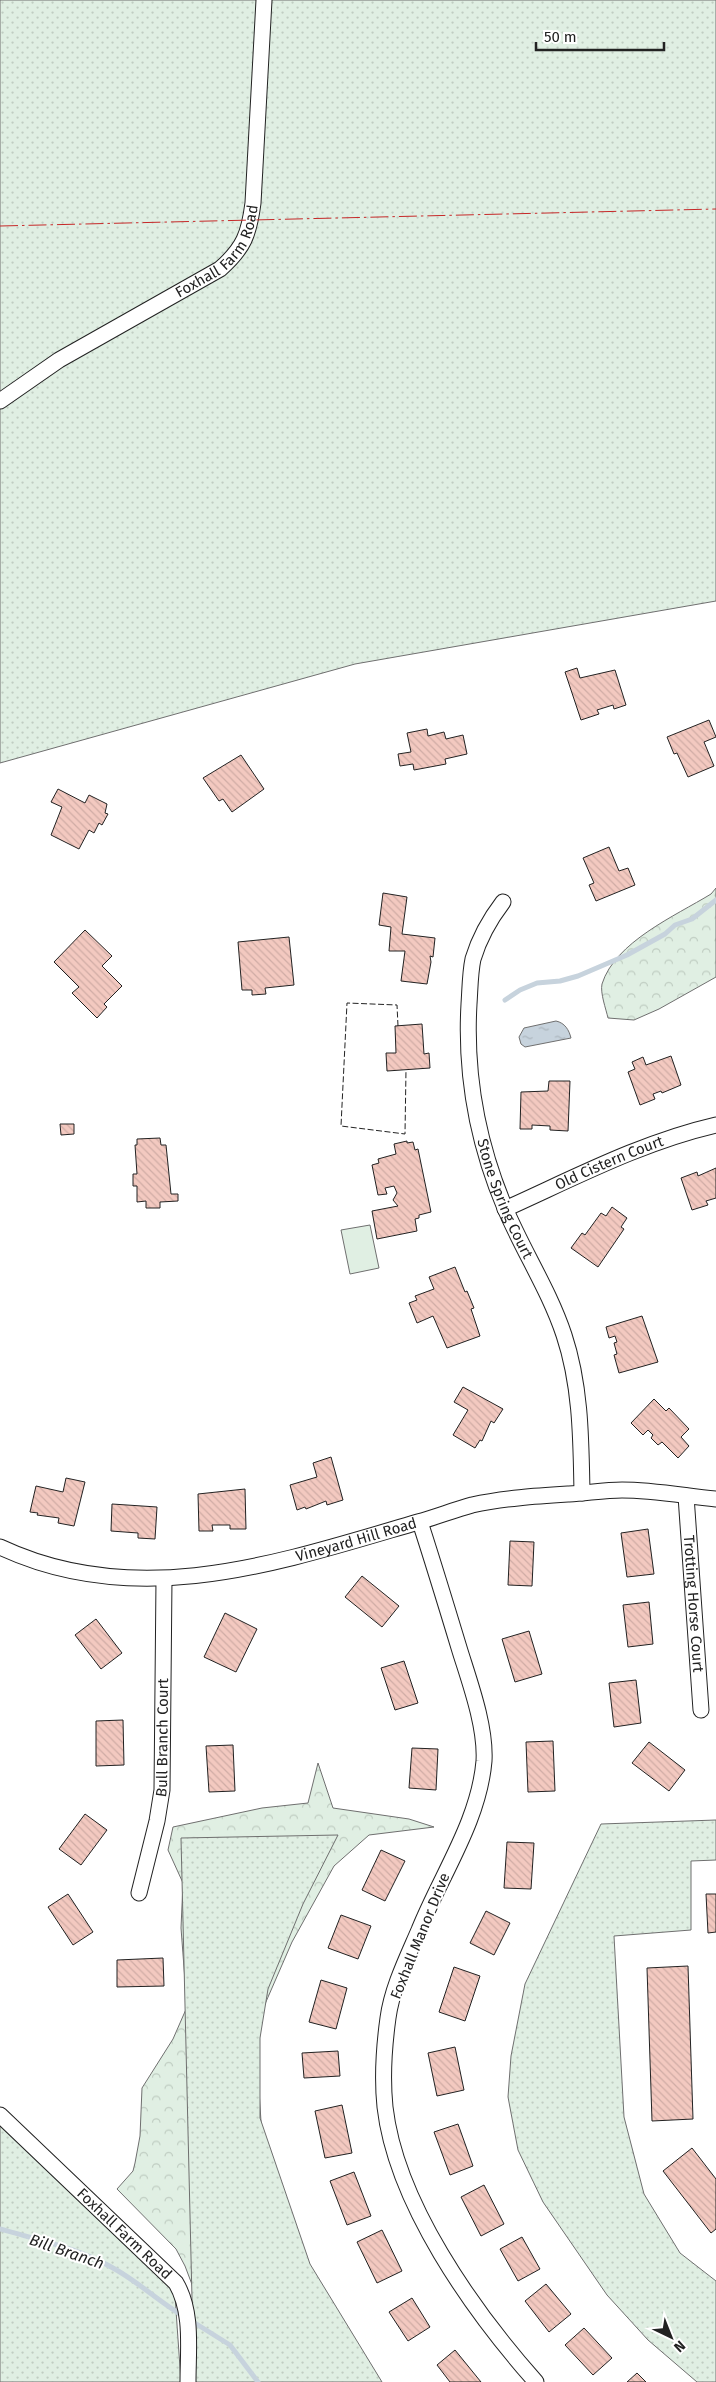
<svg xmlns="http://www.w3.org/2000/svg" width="716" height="2382" font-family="'Fira Sans',sans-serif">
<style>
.grass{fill:#e0efe3;stroke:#6f6f6f}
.forest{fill:url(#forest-crowns);stroke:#6f6f6f}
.park{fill:url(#park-dots);stroke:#6f6f6f}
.water{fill:url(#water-ripples);stroke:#6f6f6f}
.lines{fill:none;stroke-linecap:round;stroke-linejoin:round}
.stream{stroke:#c7d3dd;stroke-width:5}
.building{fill:url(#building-back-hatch);stroke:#222}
.street-casing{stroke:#222;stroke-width:17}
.street{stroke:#fff;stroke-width:15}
.fence{stroke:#222;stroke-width:1;stroke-dasharray:6 2.5;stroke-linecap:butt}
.power{stroke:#c62828;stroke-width:1;stroke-dasharray:18 4 2.5 4;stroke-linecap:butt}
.labels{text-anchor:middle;stroke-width:4;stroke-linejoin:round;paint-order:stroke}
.street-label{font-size:15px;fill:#222;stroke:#fff}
.water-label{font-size:16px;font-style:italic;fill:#222;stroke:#fff}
</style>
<defs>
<pattern id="forest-crowns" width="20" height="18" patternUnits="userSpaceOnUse" patternTransform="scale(1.25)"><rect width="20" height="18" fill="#e0efe3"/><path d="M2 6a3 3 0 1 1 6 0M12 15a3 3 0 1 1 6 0" fill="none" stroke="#c0cdc2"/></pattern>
<pattern id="park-dots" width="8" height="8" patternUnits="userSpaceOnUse" patternTransform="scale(1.25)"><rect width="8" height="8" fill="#e0efe3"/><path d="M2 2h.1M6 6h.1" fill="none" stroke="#c0cdc2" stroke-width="1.8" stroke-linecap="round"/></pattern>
<pattern id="water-ripples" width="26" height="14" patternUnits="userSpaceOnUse" patternTransform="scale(1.25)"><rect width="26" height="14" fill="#c7d3dd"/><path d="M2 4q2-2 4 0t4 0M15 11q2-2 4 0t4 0" fill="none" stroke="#abb5bd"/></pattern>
<pattern id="building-back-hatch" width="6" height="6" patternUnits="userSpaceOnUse" patternTransform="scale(1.25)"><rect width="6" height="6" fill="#f3c9c0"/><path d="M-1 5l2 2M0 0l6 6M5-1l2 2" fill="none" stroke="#d0aca5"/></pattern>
</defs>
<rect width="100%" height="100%" fill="#fff"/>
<!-- grass -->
<polygon class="grass" points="370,1225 379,1268 350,1274 341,1230"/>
<!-- forest -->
<g class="forest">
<path d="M716 888V977L659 1009 634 1020 608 1018C606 1009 600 993 602 984 615 942 675 916 711 894Z"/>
<polygon points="318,1763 333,1808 409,1819 434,1827 369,1835 334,1866 292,1942 255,2027 263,2153 196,2295 185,2266 176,2249 117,2189 133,2171 135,2163 140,2136 142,2088 173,2039 187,2007 181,1928 183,1883 168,1850 173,1827 262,1808 308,1803"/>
</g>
<!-- park -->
<g class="park">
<polygon points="0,0 716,0 716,601 355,664 0,763"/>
<polygon points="716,1820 716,1860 691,1861 691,1930 614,1936 624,2117 644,2194 680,2253 716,2281 716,2382 697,2382 648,2340 607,2295 543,2202 518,2150 508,2097 511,2056 525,1984 601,1824"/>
<polygon points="338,1835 303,1904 268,1989 260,2038 260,2118 310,2264 382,2382 194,2382 181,1838"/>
<polygon points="0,2120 167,2282 175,2296 181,2382 0,2382"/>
</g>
<!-- water -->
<path class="water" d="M556 1021C565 1023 569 1030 571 1038L525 1047 521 1044 519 1037 524 1028Z"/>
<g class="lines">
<!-- stream -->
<g class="stream">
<polyline points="505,1000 520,990 537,983 560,981 578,976 627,955 665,934 675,925 692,919 716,900"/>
<path d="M0 2229C38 2240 79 2248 113 2268 137 2281 157 2300 180 2314"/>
<polyline points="190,2320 230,2345 258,2382"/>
</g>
</g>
<!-- building -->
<g class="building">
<polygon points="577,668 580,678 615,670 626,705 614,709 613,705 597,710 599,714 581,720 565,672"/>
<polygon points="709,720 716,737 704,742 714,766 688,777 677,753 674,754 667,737"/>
<polygon points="427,729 428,736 444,732 446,739 463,735 467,754 445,759 446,764 414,770 413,764 400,766 398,754 411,752 407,733"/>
<polygon points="241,755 264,789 232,812 223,799 219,801 203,778"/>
<polygon points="58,789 85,803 89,795 107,804 105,813 108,814 102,825 99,823 94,833 89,830 79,849 51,835 62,807 51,802"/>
<polygon points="609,847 619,871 628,868 635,885 596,901 589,885 594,883 583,858"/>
<polygon points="383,893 407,897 402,934 435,938 433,957 430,956 431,962 427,984 401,981 405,951 389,951 391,927 379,925"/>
<polygon points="85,930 112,956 102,966 122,986 104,1004 107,1007 97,1018 72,993 79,987 54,962"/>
<polygon points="289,937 294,985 265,988 266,994 252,995 252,990 242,990 238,942"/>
<polygon points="422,1024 424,1054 429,1053 430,1068 387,1071 386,1053 396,1053 395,1026"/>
<polygon points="671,1056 681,1085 662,1093 661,1091 653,1094 655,1099 640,1105 628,1072 635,1069 632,1062 643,1057 646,1065"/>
<polygon points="549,1081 570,1081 568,1131 550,1130 550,1126 532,1125 532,1129 520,1129 521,1092 548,1091"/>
<polygon points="60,1124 74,1124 74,1134 61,1135"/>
<polygon points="160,1138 161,1145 166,1145 171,1194 178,1194 178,1201 160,1202 160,1208 146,1208 146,1201 137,1202 137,1186 133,1186 133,1174 137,1174 135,1145 137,1145 137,1139"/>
<polygon points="407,1141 407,1143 413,1142 415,1150 418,1149 431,1212 419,1215 419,1218 415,1219 417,1231 377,1239 372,1211 398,1206 393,1200 397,1193 394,1186 385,1188 387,1194 378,1195 372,1165 379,1163 378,1159 396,1154 394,1144"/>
<polygon points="716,1168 716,1198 706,1201 708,1205 692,1210 681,1178 697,1172 698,1176"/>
<polygon points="612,1207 627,1218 621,1227 624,1229 598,1267 571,1248 582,1233 585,1235 601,1213 606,1216"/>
<polygon points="455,1267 465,1292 467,1291 474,1308 471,1309 480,1336 447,1348 433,1316 417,1323 409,1303 417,1300 415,1296 434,1289 429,1277"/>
<polygon points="642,1316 658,1362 619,1373 614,1355 617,1354 614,1343 617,1342 615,1336 609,1338 606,1327"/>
<polygon points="463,1387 503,1409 494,1423 491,1421 482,1441 480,1440 475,1448 453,1435 468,1410 454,1402"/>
<polygon points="654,1399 666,1411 669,1408 689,1429 681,1437 689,1446 678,1458 662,1442 658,1445 651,1438 653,1435 648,1430 643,1435 631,1423"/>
<polygon points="331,1457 343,1500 327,1505 326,1501 306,1509 305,1507 297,1510 290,1485 317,1477 313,1463"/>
<polygon points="66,1478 85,1482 74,1526 58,1523 59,1518 37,1515 38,1513 30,1512 36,1486 63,1492"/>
<polygon points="245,1489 246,1529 230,1529 230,1525 212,1525 213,1531 199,1531 198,1494"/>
<polygon points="112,1504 157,1507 155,1539 138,1538 138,1533 111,1531"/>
<polygon points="648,1529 654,1574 627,1577 621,1533"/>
<polygon points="510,1541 534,1542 532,1586 508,1585"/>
<polygon points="362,1576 399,1606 382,1627 345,1597"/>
<polygon points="649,1602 653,1644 628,1647 623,1605"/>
<polygon points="225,1613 257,1629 236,1672 204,1657"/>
<polygon points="96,1619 122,1653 101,1669 75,1635"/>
<polygon points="529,1631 542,1674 515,1682 502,1639"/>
<polygon points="404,1661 418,1703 395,1710 381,1668"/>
<polygon points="636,1680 641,1723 614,1727 609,1683"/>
<polygon points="123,1720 124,1765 96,1766 96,1721"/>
<polygon points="553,1741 555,1791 528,1792 526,1742"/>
<polygon points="649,1742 685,1770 669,1791 632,1763"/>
<polygon points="233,1745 235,1791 209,1792 206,1746"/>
<polygon points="412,1748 438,1749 436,1790 409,1788"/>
<polygon points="85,1814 107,1830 81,1865 59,1849"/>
<polygon points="507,1842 534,1843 531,1889 504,1888"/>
<polygon points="381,1850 405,1861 385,1901 362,1890"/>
<polygon points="68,1894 93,1932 73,1945 48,1907"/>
<polygon points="706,1894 716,1894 716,1932 708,1933"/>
<polygon points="486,1911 510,1923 494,1955 470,1943"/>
<polygon points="341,1915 371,1926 358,1959 328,1948"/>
<polygon points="163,1958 164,1986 117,1987 117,1960"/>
<polygon points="688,1966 693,2119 652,2121 647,1968"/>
<polygon points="454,1967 480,1976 465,2021 439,2012"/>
<polygon points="321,1980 347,1988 336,2029 309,2022"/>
<polygon points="455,2047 464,2090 437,2096 428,2053"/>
<polygon points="338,2051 340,2076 304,2078 302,2053"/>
<polygon points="342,2105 352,2153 325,2158 315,2111"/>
<polygon points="458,2124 473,2166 450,2175 434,2132"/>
<polygon points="692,2148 716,2179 716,2229 711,2233 663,2171"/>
<polygon points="354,2172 371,2216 347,2225 330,2181"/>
<polygon points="484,2185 504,2224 481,2236 461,2197"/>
<polygon points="382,2230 402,2271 377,2283 357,2242"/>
<polygon points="522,2237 540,2269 518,2281 500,2249"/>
<polygon points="546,2284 571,2314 549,2332 525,2301"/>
<polygon points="412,2298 430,2327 408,2341 389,2312"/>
<polygon points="584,2328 612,2358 593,2375 565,2345"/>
<polygon points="455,2350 481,2382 450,2382 437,2365"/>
<polygon points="637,2373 646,2382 627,2382"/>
</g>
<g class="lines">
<defs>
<g id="street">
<path id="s1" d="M0 401 59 360 220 269C244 248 249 234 253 203L264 0"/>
<path id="s2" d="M503 902C490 919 479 939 473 959 470 973 470 990 469 1004 465 1074 478 1144 505 1208 523 1251 549 1290 564 1335 581 1386 581 1440 582 1493"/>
<path id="s3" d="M505 1209C574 1178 642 1142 716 1125"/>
<path id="s4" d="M686 1496 701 1710"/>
<path d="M420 1522C434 1565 447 1608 460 1651 470 1683 486 1727 484 1761 479 1821 441 1875 419 1930 407 1958 392 1988 388 2018 384 2047 382 2078 385 2107 396 2203 473 2311 536 2382"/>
<path id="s5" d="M0 1547C138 1612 281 1562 418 1522 436 1517 454 1510 472 1505 504 1498 537 1496 569 1494 587 1493 605 1490 622 1490 653 1490 685 1496 716 1499"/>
<path id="s6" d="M139 1893 157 1821 162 1790 164 1579"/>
<path id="s7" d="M0 2115 176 2283C193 2312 188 2349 188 2382"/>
</g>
</defs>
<!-- street casing -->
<use href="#street" class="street-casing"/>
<!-- street -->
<use href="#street" class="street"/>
<!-- fence -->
<polyline class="fence" points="398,1026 397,1005 347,1003 341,1126 405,1134 406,1070"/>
<!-- power -->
<polyline class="power" points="0,226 716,209"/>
</g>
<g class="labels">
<!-- street labels -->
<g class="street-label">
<text dy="5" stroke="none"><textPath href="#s1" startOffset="269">Foxhall Farm Road</textPath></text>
<text dy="5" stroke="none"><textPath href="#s3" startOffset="114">Old Cistern Court</textPath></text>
<text dy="5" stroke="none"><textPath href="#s2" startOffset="310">Stone Spring Court</textPath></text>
<text dy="5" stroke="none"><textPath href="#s5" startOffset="365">Vineyard Hill Road</textPath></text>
<text dy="5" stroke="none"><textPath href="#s4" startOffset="108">Trotting Horse Court</textPath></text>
<text dy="5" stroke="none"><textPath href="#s6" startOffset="158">Bull Branch Court</textPath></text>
<text transform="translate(420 1936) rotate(-68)" y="5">Foxhall Manor Drive</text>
<text dy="5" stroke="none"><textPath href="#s7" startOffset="172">Foxhall Farm Road</textPath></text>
</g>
<!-- water labels -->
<g class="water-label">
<text transform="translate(67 2251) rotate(19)" y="6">Bill Branch</text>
</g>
</g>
<!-- north arrow -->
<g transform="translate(671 2337) rotate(137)" stroke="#ffffff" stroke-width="4" paint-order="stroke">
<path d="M0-4L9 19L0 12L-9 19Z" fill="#222222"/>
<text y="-8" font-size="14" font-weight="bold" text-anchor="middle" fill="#222222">N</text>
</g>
<!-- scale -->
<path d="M536 42v8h128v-8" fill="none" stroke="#222222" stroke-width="2.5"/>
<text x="544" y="42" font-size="15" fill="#222222" stroke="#ffffff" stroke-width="4" paint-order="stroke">50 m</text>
</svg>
